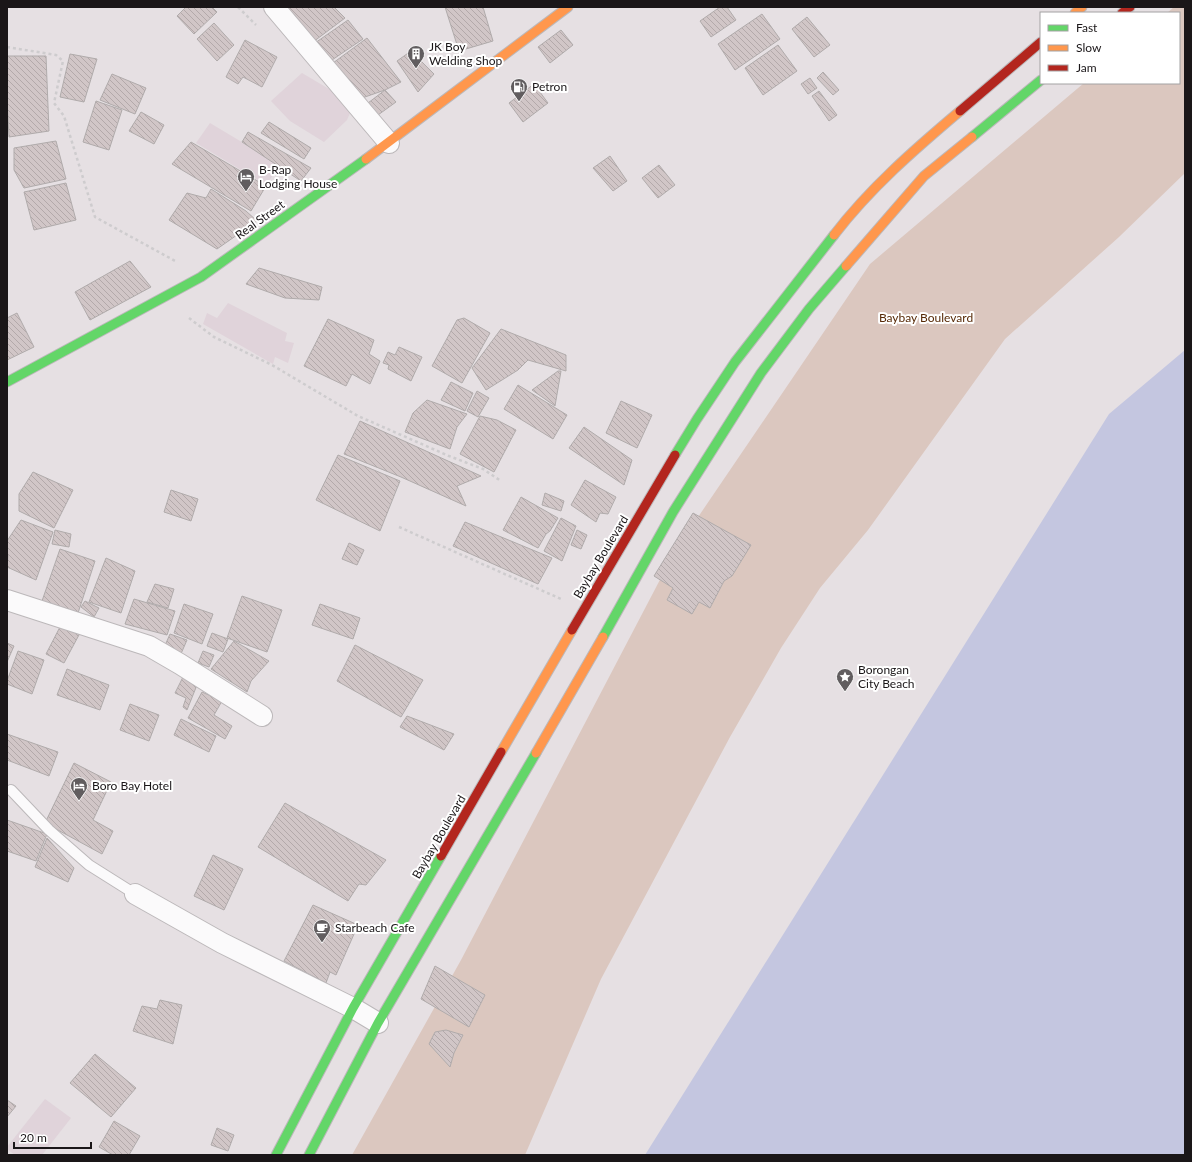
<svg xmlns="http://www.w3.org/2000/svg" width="1192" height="1162" font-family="Lato,sans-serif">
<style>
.built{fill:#e0d3da}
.green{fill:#dbc7bf}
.water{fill:#c4c6e0}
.building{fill:url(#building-back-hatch);stroke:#b0abab}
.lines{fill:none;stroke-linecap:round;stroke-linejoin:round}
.lane-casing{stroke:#bcb8ba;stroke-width:12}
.street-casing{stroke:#bcb8ba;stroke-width:22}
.fast-casing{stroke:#bcb8ba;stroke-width:11}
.slow-casing{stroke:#bcb8ba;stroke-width:11}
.jam-casing{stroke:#bcb8ba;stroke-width:11}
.path{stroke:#ceccce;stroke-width:2.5;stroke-dasharray:3 3;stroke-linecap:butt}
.lane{stroke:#fbfafb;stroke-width:10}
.street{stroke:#fbfafb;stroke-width:20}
.fast{stroke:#63d668;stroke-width:9}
.slow{stroke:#ff974d;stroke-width:9}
.jam{stroke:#b3261e;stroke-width:9}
.labels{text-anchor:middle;stroke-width:4;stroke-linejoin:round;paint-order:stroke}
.poi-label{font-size:12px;fill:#1a1618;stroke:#fff;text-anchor:start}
.street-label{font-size:12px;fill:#1a1618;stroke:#fff}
.park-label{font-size:12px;fill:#572a07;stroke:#fff}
</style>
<defs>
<pattern id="building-back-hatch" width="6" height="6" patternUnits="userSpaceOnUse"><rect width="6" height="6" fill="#d1c6c7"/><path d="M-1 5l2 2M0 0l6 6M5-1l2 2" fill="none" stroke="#b3a9aa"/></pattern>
</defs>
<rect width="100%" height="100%" fill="#e6e0e3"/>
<!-- built -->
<g class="built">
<polygon points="302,73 329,89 350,113 347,120 324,142 290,121 271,101"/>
<polygon points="210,123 280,165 266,185 196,143"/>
<polygon points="228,303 287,333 285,341 294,343 288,363 275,357 273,364 203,324 207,313 217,318"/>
<polygon points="45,1099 71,1118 42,1155 15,1155 7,1149 7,1147"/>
</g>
<!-- green -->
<polygon class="green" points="1174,7 1185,7 1185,173 1119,237 1005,339 868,530 820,588 781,648 730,737 601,979 525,1155 352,1155 461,960 675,551 870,264 1084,83 1179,83 1179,13 1167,13"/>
<!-- water -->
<polygon class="water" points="1185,350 1185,1155 645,1155 1109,414"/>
<!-- building -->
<g class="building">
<polygon points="186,7 212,7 217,12 194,34 177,16"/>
<polygon points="285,7 334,7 345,18 313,42"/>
<polygon points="445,7 483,7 493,41 459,51"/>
<polygon points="720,7 727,7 736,20 711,37 700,21"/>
<polygon points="762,14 780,39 735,70 718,44"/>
<polygon points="807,17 830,45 814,57 792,29"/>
<polygon points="348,20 363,39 329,62 315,43"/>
<polygon points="214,23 234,45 217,61 197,39"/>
<polygon points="561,30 573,45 550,63 538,47"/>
<polygon points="367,38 401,82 385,90 362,98 333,63"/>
<polygon points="245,40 277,57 262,87 243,77 238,84 226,77"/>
<polygon points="778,45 797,71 763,95 745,68"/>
<polygon points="411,51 434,74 418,92 397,61"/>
<polygon points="70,54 97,59 84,102 60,97"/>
<polygon points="7,56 46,56 49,131 9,137 7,100"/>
<polygon points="823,72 839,90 833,95 817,78"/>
<polygon points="112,74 146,88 135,114 100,100"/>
<polygon points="810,78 817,88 808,94 801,84"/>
<polygon points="534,84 548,103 523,122 509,103"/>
<polygon points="385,90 396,102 378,115 368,103"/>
<polygon points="819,91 837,115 829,121 812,96"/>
<polygon points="96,101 122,110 109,150 83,142"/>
<polygon points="141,112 164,125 154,144 129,131"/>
<polygon points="269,122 311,148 304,159 261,133"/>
<polygon points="248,132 311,168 301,181 242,142"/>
<polygon points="56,141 66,179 24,188 14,170 14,148"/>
<polygon points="191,142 266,186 251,211 172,164"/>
<polygon points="610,156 627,181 613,191 593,168"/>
<polygon points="659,165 675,185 658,198 642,178"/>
<polygon points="66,183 76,220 34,230 24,192"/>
<polygon points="211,189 246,211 257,221 217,249 169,220 187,193 206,198"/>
<polygon points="130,261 151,287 90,320 75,292"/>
<polygon points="259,268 322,287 319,300 285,298 246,284"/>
<polygon points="17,313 34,347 7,360 7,318"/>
<polygon points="464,318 490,333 462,383 432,366 457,320"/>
<polygon points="328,319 374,340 369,354 380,361 370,384 352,374 346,386 304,366"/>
<polygon points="501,329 566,355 566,371 528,360 518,370 486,390 472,368"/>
<polygon points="399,347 422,357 411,381 388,369 389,365 383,363 388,352 395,355"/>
<polygon points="558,371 561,371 555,406 532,390"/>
<polygon points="451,382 473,393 465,411 441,400"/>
<polygon points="518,385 567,415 553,439 504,409"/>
<polygon points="477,391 489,398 478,417 467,411"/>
<polygon points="427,400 467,414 457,427 450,449 405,432 413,413"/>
<polygon points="621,401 652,415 637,448 606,433"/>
<polygon points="480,416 497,420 516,430 494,472 460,454"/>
<polygon points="360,421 481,476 457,486 466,506 401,477 344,454"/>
<polygon points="584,427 632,460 624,485 569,448"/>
<polygon points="338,455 400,481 380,531 316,500"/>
<polygon points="33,472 73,490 54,528 19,511 19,494"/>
<polygon points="585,480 616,497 608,514 600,513 596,522 571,505"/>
<polygon points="171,490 198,499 191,521 164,512"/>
<polygon points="545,493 564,501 561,511 542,505"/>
<polygon points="521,497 558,518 550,531 546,534 538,548 503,530"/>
<polygon points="693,513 751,545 732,576 724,581 710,608 699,602 692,614 667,600 673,588 654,576"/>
<polygon points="561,518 576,526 562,561 544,551"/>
<polygon points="21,520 53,532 36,580 7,567 8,555 7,554 7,541"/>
<polygon points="465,522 552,558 538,584 453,546"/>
<polygon points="55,530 71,534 69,547 52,544"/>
<polygon points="577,530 587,535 581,549 571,545"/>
<polygon points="349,543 364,550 357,565 342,559"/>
<polygon points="60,549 95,561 78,613 42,601"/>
<polygon points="106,558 135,571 121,613 89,602"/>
<polygon points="155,584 174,589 168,608 147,602"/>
<polygon points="242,596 282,610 267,652 227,638"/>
<polygon points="134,599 175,611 167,635 125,624"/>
<polygon points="85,601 99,608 94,617 81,607"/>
<polygon points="184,604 213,614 202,644 174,633"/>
<polygon points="320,604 360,618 353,639 312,625"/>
<polygon points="61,625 80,633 64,663 46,654"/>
<polygon points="212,633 228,639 223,652 207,646"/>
<polygon points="170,634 187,640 180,656 163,650"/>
<polygon points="234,641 269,661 251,681 247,692 211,669"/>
<polygon points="7,643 14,646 7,662"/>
<polygon points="355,645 423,680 401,717 337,681"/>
<polygon points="18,651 44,660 32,694 7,684 7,681"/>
<polygon points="203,651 214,655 209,667 198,663"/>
<polygon points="67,669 109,685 100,710 57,695"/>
<polygon points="185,673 199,680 187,710 183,707 186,698 175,693"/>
<polygon points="202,692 222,701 214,715 232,726 225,739 188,718"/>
<polygon points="130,704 159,715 149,741 120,730"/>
<polygon points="407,716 454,734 444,750 400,727"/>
<polygon points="181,719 216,736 209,752 174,735"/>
<polygon points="7,734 58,752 49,776 7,760"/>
<polygon points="74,763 111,782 93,820 113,831 102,854 45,823"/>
<polygon points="285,803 386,860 366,885 359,884 348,901 258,847"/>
<polygon points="7,820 47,834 36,861 7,851"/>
<polygon points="47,838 74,868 68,882 35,867"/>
<polygon points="213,855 243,869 224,910 194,896"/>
<polygon points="313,905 358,925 336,975 330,972 326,983 284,961"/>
<polygon points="435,966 485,995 469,1027 421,999"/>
<polygon points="160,1000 182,1005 173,1044 133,1031 142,1006 157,1009"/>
<polygon points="446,1030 463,1035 454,1053 450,1067 429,1044 435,1032"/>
<polygon points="95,1054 136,1088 111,1117 70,1083"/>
<polygon points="7,1100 16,1106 7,1117"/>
<polygon points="114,1121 140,1136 129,1155 113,1155 99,1147"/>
<polygon points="217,1128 234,1135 228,1151 211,1145"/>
</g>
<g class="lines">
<defs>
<polyline id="lane" points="11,790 49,830 89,865 135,894"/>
<g id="street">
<polyline points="274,7 389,143"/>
<polyline points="7,600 149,646 180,664 262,716"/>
<polyline points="135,894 222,943 353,1008 378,1023"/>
</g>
<g id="fast">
<polyline points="972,137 1041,80"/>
<polyline points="7,382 201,277 366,159"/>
<polyline points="675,455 697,419 735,362 834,235"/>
<polyline points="603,637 673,512 761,373 809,309 846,266"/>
<polyline points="276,1155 353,1008 441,856"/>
<polyline points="309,1155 378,1023 536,753"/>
</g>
<g id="slow">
<polyline points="1075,13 1082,7"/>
<polyline points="366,159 568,7"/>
<path d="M834 235C870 188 915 149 960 111"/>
<polyline points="846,266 924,176 972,137"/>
<polyline points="501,752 572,630"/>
<polyline points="536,753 603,637"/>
</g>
<g id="jam">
<polyline points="1122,13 1130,7"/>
<polyline points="960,111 1041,42"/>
<polyline points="572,630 675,455"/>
<polyline points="441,856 501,752"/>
</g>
</defs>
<!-- lane casing -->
<use href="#lane" class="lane-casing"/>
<!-- street casing -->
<use href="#street" class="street-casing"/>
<!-- fast casing -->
<use href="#fast" class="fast-casing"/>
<!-- slow casing -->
<use href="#slow" class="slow-casing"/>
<!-- jam casing -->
<use href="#jam" class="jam-casing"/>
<!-- path -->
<g class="path">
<polyline points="238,7 256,25"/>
<polyline points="7,47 56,55 63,61 54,103 64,116 95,217 177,262"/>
<polyline points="189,318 214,337 272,365 358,416 449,456 483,469 501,481"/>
<polyline points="399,527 561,599"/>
</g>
<!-- lane -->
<use href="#lane" class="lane"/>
<!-- street -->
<use href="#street" class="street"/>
<!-- fast -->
<use href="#fast" class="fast"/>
<!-- slow -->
<use href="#slow" class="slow"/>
<!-- jam -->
<use href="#jam" class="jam"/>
</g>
<!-- icons -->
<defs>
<symbol id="building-pin" viewBox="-11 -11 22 30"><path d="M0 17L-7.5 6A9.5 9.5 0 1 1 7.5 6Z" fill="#615d5f" stroke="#fff"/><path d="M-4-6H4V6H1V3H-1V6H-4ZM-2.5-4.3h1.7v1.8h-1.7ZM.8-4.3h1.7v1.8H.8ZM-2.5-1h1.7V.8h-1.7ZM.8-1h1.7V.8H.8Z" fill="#fff"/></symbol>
<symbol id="fuel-pin" viewBox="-11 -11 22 30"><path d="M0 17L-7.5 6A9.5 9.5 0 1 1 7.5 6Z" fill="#615d5f" stroke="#fff"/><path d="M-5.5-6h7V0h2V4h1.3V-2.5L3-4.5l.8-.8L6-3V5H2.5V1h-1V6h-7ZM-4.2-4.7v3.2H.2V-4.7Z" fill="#fff"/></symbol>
<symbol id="hotel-pin" viewBox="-11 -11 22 30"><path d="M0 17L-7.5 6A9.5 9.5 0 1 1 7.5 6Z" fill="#615d5f" stroke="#fff"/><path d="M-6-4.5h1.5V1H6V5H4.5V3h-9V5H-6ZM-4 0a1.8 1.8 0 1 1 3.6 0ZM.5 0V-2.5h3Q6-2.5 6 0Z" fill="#fff"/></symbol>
<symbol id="sight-pin" viewBox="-11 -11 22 30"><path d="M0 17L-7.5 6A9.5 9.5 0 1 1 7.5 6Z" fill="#615d5f" stroke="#fff"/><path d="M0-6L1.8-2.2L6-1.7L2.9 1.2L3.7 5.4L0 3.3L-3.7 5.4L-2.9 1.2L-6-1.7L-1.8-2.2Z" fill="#fff"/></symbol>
<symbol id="cafe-pin" viewBox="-11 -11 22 30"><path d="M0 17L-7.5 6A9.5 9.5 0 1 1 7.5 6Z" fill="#615d5f" stroke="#fff"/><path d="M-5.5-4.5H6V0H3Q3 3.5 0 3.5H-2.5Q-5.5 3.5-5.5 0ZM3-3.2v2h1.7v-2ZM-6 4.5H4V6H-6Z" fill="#fff"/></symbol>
</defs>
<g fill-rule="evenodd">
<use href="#building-pin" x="406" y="44" width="20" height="27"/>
<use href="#fuel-pin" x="509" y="77" width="20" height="27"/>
<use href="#hotel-pin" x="236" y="167" width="20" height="27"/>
<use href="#sight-pin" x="835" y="667" width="20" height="27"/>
<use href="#hotel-pin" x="69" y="776" width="20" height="27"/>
<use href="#cafe-pin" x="312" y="918" width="20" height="27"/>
</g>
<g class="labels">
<!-- poi labels -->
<g class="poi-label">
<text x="429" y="51">JK Boy<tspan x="429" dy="14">Welding Shop</tspan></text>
<text x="532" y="91">Petron</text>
<text x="259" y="174">B-Rap<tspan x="259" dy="14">Lodging House</tspan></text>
<text x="858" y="674">Borongan<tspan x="858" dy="14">City Beach</tspan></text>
<text x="92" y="790">Boro Bay Hotel</text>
<text x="335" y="932">Starbeach Cafe</text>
</g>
<!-- street labels -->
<g class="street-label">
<text transform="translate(260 220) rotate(-36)" y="4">Real Street</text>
<text transform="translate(601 557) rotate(-59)" y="4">Baybay Boulevard</text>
<text transform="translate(439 837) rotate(-60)" y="4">Baybay Boulevard</text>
</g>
<!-- park labels -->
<g class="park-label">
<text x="926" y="322">Baybay Boulevard</text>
</g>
</g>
<!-- border -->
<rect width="1192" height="1162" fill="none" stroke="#1a1618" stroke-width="16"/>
<!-- legend -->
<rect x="1040" y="12" width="140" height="72" fill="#ffffff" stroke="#a3a2a3"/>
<rect x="1048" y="25" width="20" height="6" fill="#63d668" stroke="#a3a2a3"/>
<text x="1076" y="32" font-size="12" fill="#1a1618">Fast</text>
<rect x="1048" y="45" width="20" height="6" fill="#ff974d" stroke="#a3a2a3"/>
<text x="1076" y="52" font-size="12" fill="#1a1618">Slow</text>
<rect x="1048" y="65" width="20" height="6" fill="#b3261e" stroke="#a3a2a3"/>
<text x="1076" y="72" font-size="12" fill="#1a1618">Jam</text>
<!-- scale -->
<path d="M14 1142v6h77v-6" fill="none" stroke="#1a1618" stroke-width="2"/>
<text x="20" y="1142" font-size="12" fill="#1a1618" stroke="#ffffff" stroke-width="3" paint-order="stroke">20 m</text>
</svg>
